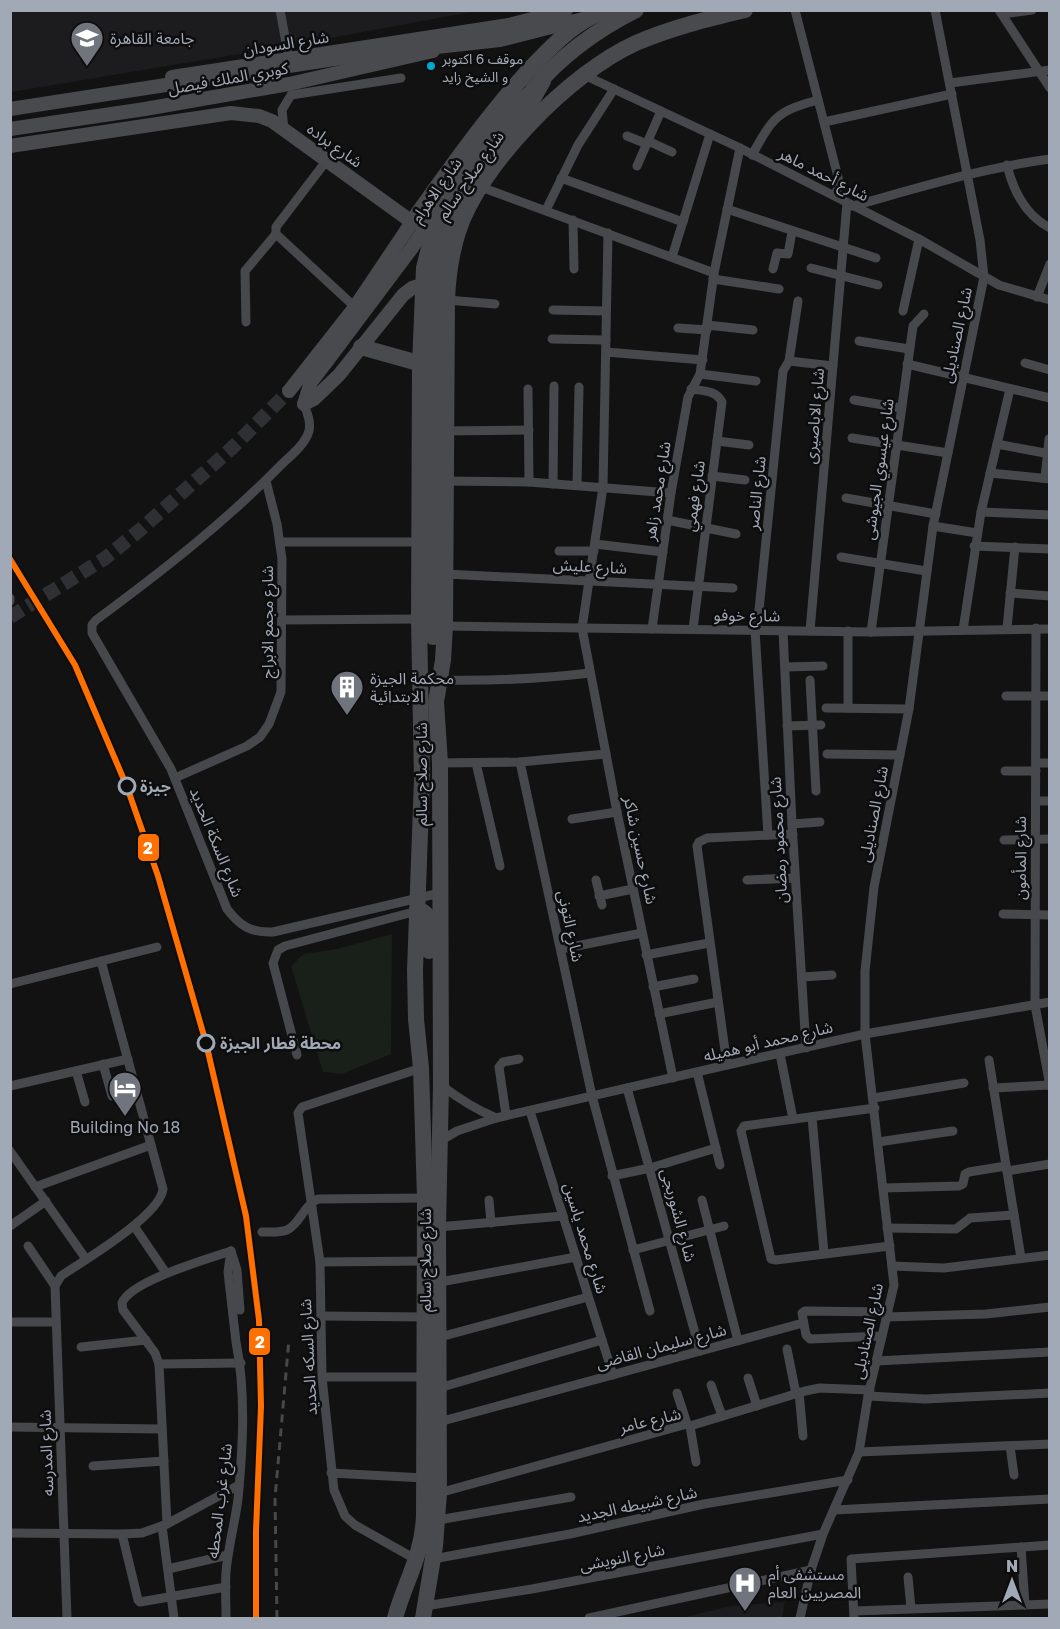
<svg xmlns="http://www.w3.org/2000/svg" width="1060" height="1629" font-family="'Golos Text','Noto Sans Arabic',sans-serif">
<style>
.built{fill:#1c1c1e}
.green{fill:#182019}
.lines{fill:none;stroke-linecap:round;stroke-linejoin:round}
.primary-tunnel{stroke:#2f3033;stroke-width:14;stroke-dasharray:14 7;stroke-linecap:butt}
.street{stroke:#46484c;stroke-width:9}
.primary{stroke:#494a4d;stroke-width:14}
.highway{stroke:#494a4e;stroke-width:16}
.rail{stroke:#46484b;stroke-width:3;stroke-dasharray:8 6;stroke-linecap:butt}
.primary-bridge{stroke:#494a4d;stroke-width:14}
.highway-bridge{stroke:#494a4e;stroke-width:16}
.metro-1-casing{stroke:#0d0d0e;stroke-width:10}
.metro-1{stroke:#ff7000;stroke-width:6}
.bus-dot{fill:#00a9ce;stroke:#0d0d0e;stroke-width:2}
.stop-dot{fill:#0d0d0e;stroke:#a1a8b6;stroke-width:3}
.labels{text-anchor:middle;stroke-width:5;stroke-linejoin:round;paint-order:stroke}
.bus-label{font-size:14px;fill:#a1a8b6;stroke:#0d0d0e;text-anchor:start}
.poi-label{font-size:16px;fill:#a1a8b6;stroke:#0d0d0e;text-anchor:start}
.street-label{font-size:16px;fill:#a1a8b6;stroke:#0d0d0e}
.stop-label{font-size:16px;font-weight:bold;fill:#a1a8b6;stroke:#0d0d0e;text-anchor:start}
.line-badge{stroke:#0d0d0e;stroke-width:2}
.badge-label{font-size:16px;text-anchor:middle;font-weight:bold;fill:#fff}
</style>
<rect width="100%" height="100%" fill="#121212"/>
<!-- built -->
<g class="built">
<polygon points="11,11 477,11 287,46 11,92"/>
<polygon points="785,1602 782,1618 681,1618 731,1606"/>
</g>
<!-- green -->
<polygon class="green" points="392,934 391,1054 342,1074 323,1072 291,966 304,954 337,949"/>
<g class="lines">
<!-- primary-tunnel -->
<polyline class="primary-tunnel" points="10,617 104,559 140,530 232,448 289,391"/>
<!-- street -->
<g class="street">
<polyline points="280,10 289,59"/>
<polyline points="795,10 838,177 839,184 835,196"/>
<polyline points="999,10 1050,88"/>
<polyline points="1002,14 1032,10"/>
<polyline points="584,75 740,148 919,239 999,285 1050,300"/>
<polyline points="950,83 1050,70"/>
<polyline points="824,122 952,94"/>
<polyline points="284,129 282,110 291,95 401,78"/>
<polyline points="627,136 647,144"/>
<polyline points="648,141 672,152"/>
<path d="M752 155C773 117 777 111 818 100"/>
<polyline points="327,160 276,227 276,234 355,307"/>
<path d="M1007 165C1013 190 1025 215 1050 228"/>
<polyline points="637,166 661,111"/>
<polyline points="561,178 683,222"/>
<polyline points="481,187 714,273"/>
<path d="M853 206C918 188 982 168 1050 159"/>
<polyline points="727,209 876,258"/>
<polyline points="546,210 578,145 614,89"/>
<polyline points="573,220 574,269"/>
<polyline points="608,233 603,487 582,628 617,812 673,1078"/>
<polyline points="672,257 710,134"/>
<polyline points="811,268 878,285"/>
<polyline points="773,269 777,253 788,254 792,232"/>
<polyline points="713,279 779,289"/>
<polyline points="1037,297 1050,264"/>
<polyline points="447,300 495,304"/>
<polyline points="553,310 606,311"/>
<polyline points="903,311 919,239"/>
<polyline points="246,322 245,271 276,234"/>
<polyline points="707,325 753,330"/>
<polyline points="678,328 707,330"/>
<polyline points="552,339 606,340"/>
<polyline points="859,341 909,349"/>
<polyline points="606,352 703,360"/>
<polyline points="789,361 833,366"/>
<polyline points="1025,363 1050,370"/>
<polyline points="907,364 1050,398"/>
<polyline points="700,374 756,381"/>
<polyline points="528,389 529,482"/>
<path d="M691 389C703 391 716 390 722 402L693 629"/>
<polyline points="854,400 901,408"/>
<path d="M304 404C307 413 311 421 309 431 305 445 290 456 280 466 224 523 161 572 96 620L92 625V633L171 769 227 909C240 926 251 933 273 932L440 893"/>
<polyline points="446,431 529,430"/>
<polyline points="852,438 948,453"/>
<polyline points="717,441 749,445"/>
<polyline points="997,444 1050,454"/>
<polyline points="990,473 1050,479"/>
<polyline points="712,476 745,480"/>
<polyline points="1045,478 1049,439"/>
<polyline points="446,481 529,482 671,493"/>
<polyline points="553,484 554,386"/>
<polyline points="577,485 579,387"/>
<polyline points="846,498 936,514"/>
<polyline points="981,512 1050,515"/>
<polyline points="667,520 736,534"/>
<polyline points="933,526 977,533"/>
<polyline points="280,542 419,542"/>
<polyline points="595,544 663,552"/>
<polyline points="974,546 1050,549"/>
<polyline points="559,551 594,551"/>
<polyline points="841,557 926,571"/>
<polyline points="445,574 733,588"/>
<polyline points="1010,593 1050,596"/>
<polyline points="10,598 10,601"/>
<polyline points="282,620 419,619"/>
<polyline points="445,626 871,632 1050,629"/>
<polyline points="1007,628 1015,547"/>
<polyline points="1036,628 1035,1005 1050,1086"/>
<polyline points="652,629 671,493 688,397 700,374 714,273 740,148"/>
<polyline points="755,630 768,835"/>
<polyline points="757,630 783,371 789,361 798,301"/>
<polyline points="963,630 981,512 1010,389"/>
<polyline points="783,631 792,824 806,1048"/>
<polyline points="810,631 847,203"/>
<polyline points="848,631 848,708"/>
<polyline points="871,632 913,326 924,314"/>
<polyline points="785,667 823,666"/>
<path d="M440 680C490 681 539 679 590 673"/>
<polyline points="810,680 816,791"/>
<polyline points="1006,696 1050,696"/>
<polyline points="826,708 909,709"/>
<polyline points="787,726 821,725"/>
<polyline points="827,754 900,755"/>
<polyline points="520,762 592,1096 650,1311"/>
<polyline points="440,763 520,762 606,754"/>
<polyline points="476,763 500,866"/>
<polyline points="1036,763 1050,763"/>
<polyline points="1005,771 1036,771"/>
<polyline points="175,778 247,746 260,737 269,724 281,692 282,559 277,524 266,481"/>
<polyline points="1036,801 1050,801"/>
<polyline points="572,819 617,812"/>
<polyline points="792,824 820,822"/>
<polyline points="1004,840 1050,839"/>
<polyline points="596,880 602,905"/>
<polyline points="747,880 795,878"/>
<polyline points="599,896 633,889"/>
<polyline points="1003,914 1050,915"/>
<polyline points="561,949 642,933"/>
<polyline points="646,955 709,943"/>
<polyline points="802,977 832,975"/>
<polyline points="10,984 157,947"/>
<polyline points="653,987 694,979"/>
<polyline points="659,1014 718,1002"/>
<polyline points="780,1054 793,1119"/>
<polyline points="297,1055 273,963 278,950 285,946 417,911"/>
<polyline points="989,1060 1021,1258"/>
<polyline points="103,1064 112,1096"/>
<polyline points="727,1065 697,846 699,842 707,838 793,834"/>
<polyline points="76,1071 85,1102"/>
<polyline points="697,1072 720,1165"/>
<path d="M441 1085C459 1099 475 1109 496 1118"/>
<polyline points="10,1086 128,1059"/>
<polyline points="627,1088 700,1351"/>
<polyline points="993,1088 1049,1085"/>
<polyline points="874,1098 964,1083"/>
<polyline points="875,1108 744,1126 741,1131 771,1259 776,1260 890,1246"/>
<polyline points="530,1111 613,1375"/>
<polyline points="506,1115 499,1067 503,1062 519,1059"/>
<polyline points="812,1117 824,1253"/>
<polyline points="440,1141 457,1131 496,1118 727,1065 865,1034 1050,1002"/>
<polyline points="878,1142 953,1131"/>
<polyline points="10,1151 86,1259"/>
<polyline points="1007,1171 1050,1164"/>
<polyline points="612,1176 650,1168 716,1148"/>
<polyline points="35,1187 151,1145"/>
<polyline points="883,1188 959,1186 963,1184 965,1174 969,1172 1006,1166"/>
<polyline points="489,1200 491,1223"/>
<polyline points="702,1200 738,1341"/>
<polyline points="10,1226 46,1201"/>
<polyline points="134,1226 166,1273"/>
<polyline points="438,1227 563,1216"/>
<polyline points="887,1228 956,1229 970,1218 1014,1215"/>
<path d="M262 1232C269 1232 280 1233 287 1230 300 1224 303 1206 318 1199L425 1198"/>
<polyline points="28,1246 55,1286"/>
<polyline points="633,1250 724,1226"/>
<polyline points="231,1251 237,1270 240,1310"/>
<polyline points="320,1262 425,1261"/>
<polyline points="892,1266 944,1268 1050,1255"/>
<polyline points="440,1282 576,1257"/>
<polyline points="321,1316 426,1317"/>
<polyline points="886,1317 986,1314 1050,1307"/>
<polyline points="10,1322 56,1322"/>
<polyline points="882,1336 810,1339 806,1335 802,1313 805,1311 888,1312"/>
<polyline points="440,1337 588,1297"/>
<polyline points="81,1347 146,1340"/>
<polyline points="787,1349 796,1394"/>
<polyline points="876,1361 1050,1352"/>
<polyline points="159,1364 241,1363"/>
<polyline points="322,1377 425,1377"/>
<polyline points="748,1378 757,1406"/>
<polyline points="711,1385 722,1416"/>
<polyline points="439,1388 602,1340"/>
<polyline points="799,1392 803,1436"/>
<polyline points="677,1393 687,1424"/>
<polyline points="868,1396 925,1399 1050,1393"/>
<polyline points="439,1422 803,1323"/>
<polyline points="690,1426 696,1462"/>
<polyline points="10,1427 162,1429"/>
<polyline points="1010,1446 1014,1475"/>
<polyline points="859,1452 1050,1444"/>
<polyline points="93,1466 164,1461"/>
<polyline points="331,1473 424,1478"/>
<polyline points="439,1493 687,1424 690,1426 805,1391 820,1388 870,1390"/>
<polyline points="834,1510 1050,1499"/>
<polyline points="438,1520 571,1497"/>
<path d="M167 1524 159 1364 155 1353 123 1310 122 1303C130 1281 208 1259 231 1251"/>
<polyline points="162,1526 174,1618"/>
<polyline points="10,1533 122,1534 142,1533 167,1524 239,1485"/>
<polyline points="122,1534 138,1600 140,1602 226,1587"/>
<polyline points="1021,1547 1025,1605"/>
<polyline points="433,1559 570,1534 704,1504 848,1480"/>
<polyline points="417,1560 355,1525 345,1516 334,1490 322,1377 320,1262 298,1113 302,1107 421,1068"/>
<polyline points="168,1569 228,1555"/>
<polyline points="908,1577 911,1608"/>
<polyline points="425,1606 532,1589 823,1534"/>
<polyline points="854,1611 1050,1604"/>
<path d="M67 1618 55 1286 61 1276C83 1261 160 1216 163 1189L101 961"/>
<path d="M226 1618C226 1603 225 1587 226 1572 228 1547 235 1523 238 1499 243 1447 246 1392 236 1342L228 1272 231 1251"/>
<polyline points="589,1618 811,1570"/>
<polyline points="800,1618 811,1570 823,1534 859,1452 868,1396 894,1285 865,1034 865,971 874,887 909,709 933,526 984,277 980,240 935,10"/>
<polyline points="854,1618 851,1559 1050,1545"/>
</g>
<!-- primary -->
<g class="primary">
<polyline points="172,77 509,25 566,10"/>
<polyline points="10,129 145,109 289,84 433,51"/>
<polyline points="10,146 231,113 259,116 272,121 412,222 355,307 289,391"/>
<polyline points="304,404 314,399 339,375 403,295 412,288 422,285"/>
<polyline points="304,404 311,382 327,361"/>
</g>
<!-- highway -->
<g class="highway">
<path d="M533 89C562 55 596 30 636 10"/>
<path d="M412 222C449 170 485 119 527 72 546 52 568 28 593 16"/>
<polyline points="361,347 429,366"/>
<polyline points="417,911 422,911 427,915 429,951"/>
<path d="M395 1618C405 1581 422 1558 424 1516L425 1198 421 1068 416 1019 415 970 422 779 419 619 420 365 424 268 433 232 450 201"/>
<path d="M423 1618 435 1546 439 1493 438 1227 441 1085 440 763 436 702 443 660 445 626 447 300C448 277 451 254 458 232 480 164 571 72 636 43 671 28 707 19 745 10"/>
</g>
<!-- rail -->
<polyline class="rail" points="277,1618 275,1498 289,1339"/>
<!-- primary-bridge -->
<g class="primary-bridge">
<polyline points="10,109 354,56 500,40 618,10"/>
<polyline points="327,361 411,249 463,171 498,126 520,101 539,84"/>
</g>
<!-- highway-bridge -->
<polyline class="highway-bridge" points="433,637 433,316 436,278 442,249 454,219 470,186 530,104 543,81"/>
<defs>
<polyline id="metro-1" points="10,559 75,665 127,787 158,876 206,1043 246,1216 259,1320 261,1406 256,1531 256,1618"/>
</defs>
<!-- metro-1 casing -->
<use href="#metro-1" class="metro-1-casing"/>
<!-- metro-1 -->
<use href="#metro-1" class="metro-1"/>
</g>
<!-- icons -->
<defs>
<symbol id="university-pin" viewBox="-11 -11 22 30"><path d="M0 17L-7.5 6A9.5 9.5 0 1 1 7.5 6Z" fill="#6f747d" stroke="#0d0d0e"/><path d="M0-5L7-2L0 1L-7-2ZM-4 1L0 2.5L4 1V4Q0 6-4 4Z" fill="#fff"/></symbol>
<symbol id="building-pin" viewBox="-11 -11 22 30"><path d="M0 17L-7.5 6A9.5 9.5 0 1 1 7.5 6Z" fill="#6f747d" stroke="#0d0d0e"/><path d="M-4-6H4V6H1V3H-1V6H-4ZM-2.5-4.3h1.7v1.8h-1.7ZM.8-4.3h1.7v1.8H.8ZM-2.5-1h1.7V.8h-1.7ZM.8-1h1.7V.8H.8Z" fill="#fff"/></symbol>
<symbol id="hotel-pin" viewBox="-11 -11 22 30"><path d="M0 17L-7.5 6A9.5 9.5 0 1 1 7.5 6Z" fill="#6f747d" stroke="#0d0d0e"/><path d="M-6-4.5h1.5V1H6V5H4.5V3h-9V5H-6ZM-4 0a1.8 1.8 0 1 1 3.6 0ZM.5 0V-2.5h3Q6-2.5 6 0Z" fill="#fff"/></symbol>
<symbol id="hospital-pin" viewBox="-11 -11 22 30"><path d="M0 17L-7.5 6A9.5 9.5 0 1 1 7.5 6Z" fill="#6f747d" stroke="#0d0d0e"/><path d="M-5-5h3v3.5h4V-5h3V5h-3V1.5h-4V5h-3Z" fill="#fff"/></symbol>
</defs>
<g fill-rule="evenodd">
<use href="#university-pin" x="68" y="19" width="38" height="52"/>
<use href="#building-pin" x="328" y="668" width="38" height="52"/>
<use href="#hotel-pin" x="106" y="1069" width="38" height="52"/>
<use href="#hospital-pin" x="726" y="1564" width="38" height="52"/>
</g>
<!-- markers -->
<circle class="bus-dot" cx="431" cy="66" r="5"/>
<g class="stop-dot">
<circle cx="127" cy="786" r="8"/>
<circle cx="206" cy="1043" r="8"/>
</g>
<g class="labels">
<!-- bus labels -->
<g class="bus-label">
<text x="442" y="64">موقف 6 اكتوبر<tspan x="442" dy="18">و الشيخ زايد</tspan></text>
</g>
<!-- poi labels -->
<g class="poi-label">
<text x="110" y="44">جامعة القاهرة</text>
<text x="370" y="684">محكمة الجيزة<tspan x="370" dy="18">الابتدائية</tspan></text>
<text x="125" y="1133" text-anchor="middle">Building No 18</text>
<text x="768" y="1580">مستشفى أم<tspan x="768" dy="18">المصريين العام</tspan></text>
</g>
<!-- street labels -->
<g class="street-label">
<text transform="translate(286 43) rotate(-9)" y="6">شارع السودان</text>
<text transform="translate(228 78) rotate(-10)" y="6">كوبري الملك فيصل</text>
<text transform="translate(335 145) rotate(36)" y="6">شارع براده</text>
<text transform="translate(824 174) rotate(27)" y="6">شارع أحمد ماهر</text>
<text transform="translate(470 175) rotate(-55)" y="6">شارع صلاح سالم</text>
<text transform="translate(436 190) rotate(-55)" y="6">شارع الاهرام</text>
<text transform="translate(956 335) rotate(-78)" y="6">شارع الصناديلى</text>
<text transform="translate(814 416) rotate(-85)" y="6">شارع الاباصيرى</text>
<text transform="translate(878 469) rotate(-82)" y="6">شارع عيسوي الجيوشى</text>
<text transform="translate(657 491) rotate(-81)" y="6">شارع محمد زاهر</text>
<text transform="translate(756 493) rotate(-84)" y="6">شارع الناصر</text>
<text transform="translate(694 496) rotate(-82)" y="6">شارع فهمي</text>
<text transform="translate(590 566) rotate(3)" y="6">شارع عليش</text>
<text transform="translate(747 615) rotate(1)" y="6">شارع خوفو</text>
<text transform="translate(267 622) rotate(-90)" y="6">شارع مجمع الابراج</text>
<text transform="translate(421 774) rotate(-90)" y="6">شارع صلاح سالم</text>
<text transform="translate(873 814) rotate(-79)" y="6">شارع الصناديلى</text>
<text transform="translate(778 840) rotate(-93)" y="6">شارع محمود رمضان</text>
<text transform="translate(217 842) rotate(68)" y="6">شارع السكة الحديد</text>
<text transform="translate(641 850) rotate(78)" y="6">شارع حسين شاكر</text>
<text transform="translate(1020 858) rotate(-90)" y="6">شارع المأمون</text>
<text transform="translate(571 926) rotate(78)" y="6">شارع التونى</text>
<text transform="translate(768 1041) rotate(-13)" y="6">شارع محمد أبو هميله</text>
<text transform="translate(679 1215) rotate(75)" y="6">شارع الشوربجى</text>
<text transform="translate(586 1238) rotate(73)" y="6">شارع محمد ياسين</text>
<text transform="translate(425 1260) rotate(-90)" y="6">شارع صلاح سالم</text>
<text transform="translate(867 1331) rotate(-78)" y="6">شارع الصناديلى</text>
<text transform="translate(661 1346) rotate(-15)" y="6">شارع سليمان القاضى</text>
<text transform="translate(308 1357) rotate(-93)" y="6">شارع السكه الحديد</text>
<text transform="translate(650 1420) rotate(-13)" y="6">شارع عامر</text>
<text transform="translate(46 1453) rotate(-92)" y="6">شارع المدرسه</text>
<text transform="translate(219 1501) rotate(-83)" y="6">شارع غرب المحطه</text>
<text transform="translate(637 1504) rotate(-12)" y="6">شارع شبيطه الجديد</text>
<text transform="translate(622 1557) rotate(-11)" y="6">شارع النويشى</text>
</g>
<!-- stop labels -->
<g class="stop-label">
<text x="140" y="792">جيزة</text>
<text x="220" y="1049">محطة قطار الجيزة</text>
</g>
</g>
<g class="line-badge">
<rect x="137" y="833" width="23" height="29" rx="6" fill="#ff7000"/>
<rect x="248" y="1327" width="23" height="29" rx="6" fill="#ff7000"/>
</g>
<g class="badge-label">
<text x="148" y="854">2</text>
<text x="260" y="1348">2</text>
</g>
<!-- border -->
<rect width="1060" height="1629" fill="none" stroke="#a1a8b6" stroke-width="24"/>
<!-- north arrow -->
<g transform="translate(1012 1581)" stroke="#0d0d0e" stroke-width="4.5" paint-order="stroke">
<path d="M0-4.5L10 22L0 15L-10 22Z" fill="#a1a8b6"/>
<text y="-9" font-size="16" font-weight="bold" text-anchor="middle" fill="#a1a8b6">N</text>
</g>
</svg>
